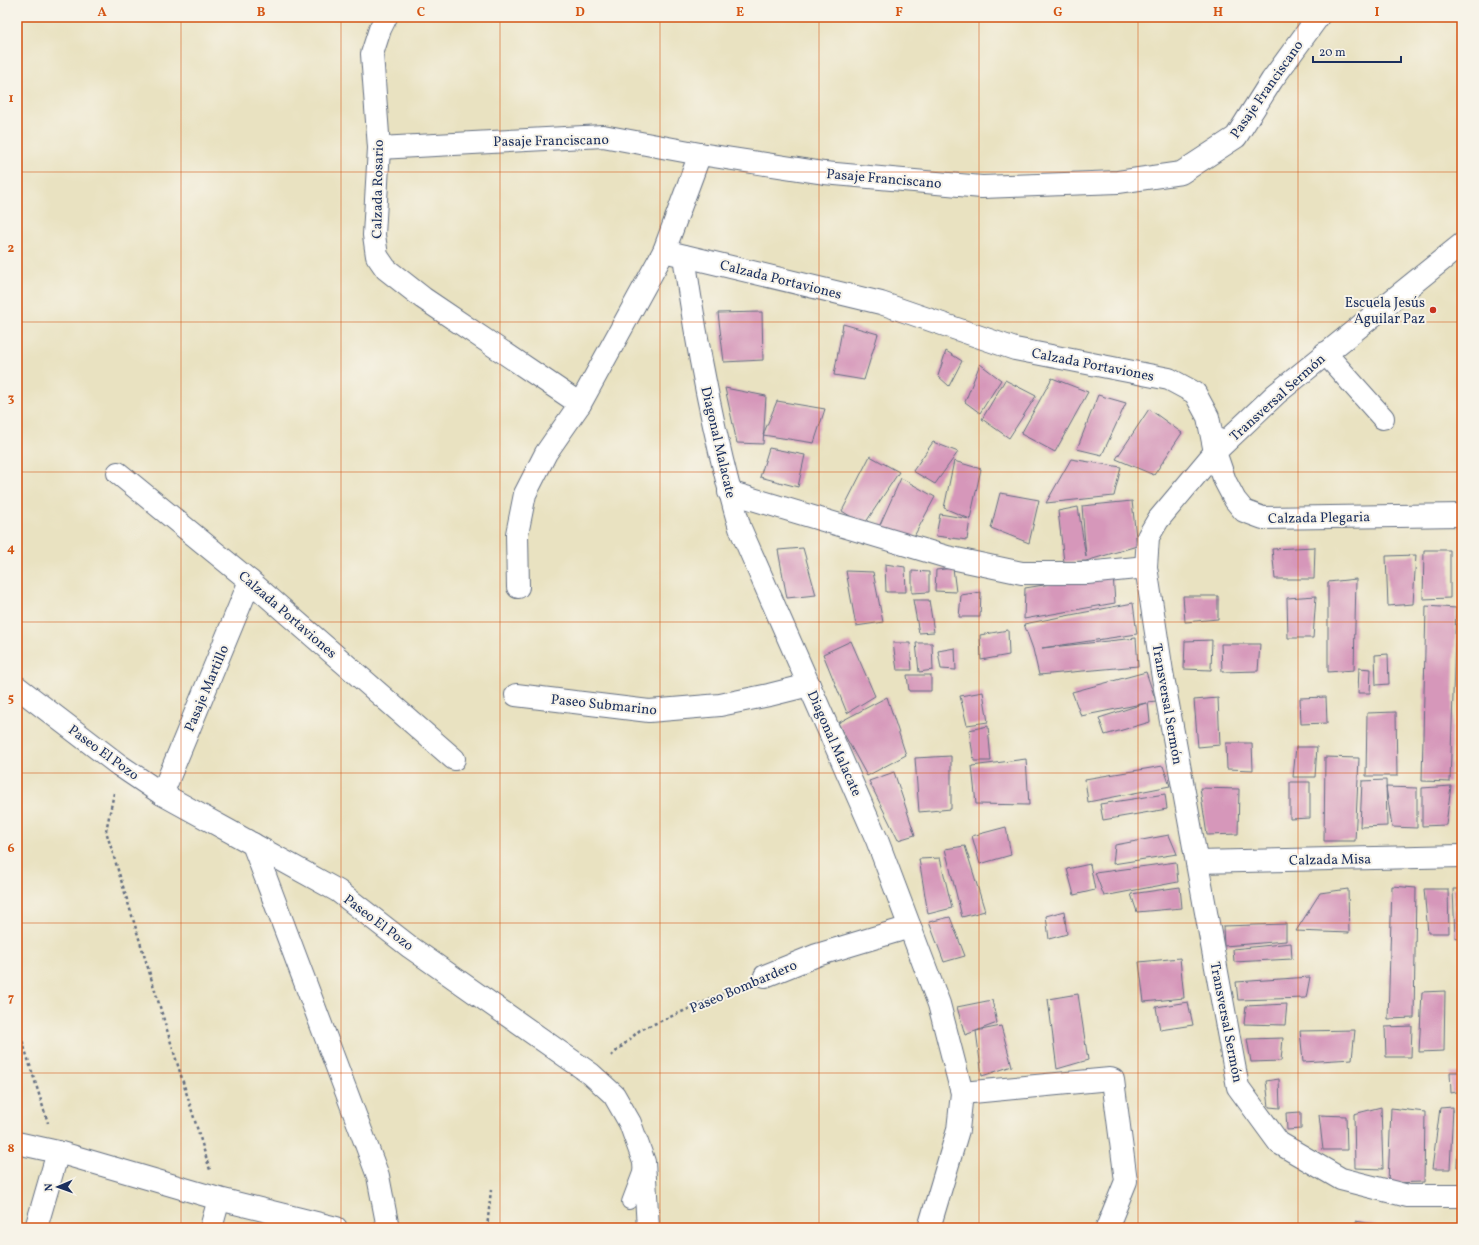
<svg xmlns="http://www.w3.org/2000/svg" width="1479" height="1245" font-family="Vollkorn,serif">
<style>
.building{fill:#d697ba}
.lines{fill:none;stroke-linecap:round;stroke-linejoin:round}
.service-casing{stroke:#636e81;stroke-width:16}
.minor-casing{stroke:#636e81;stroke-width:24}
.tertiary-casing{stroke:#636e81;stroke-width:24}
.path{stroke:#636e81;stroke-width:2.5;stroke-dasharray:3 3;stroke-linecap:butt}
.service{stroke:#fff;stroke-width:14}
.minor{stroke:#fff;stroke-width:22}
.tertiary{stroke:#fff;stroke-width:22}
.grid{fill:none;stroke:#d45514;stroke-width:1;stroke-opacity:0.55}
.poi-dot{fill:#c8321e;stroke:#f7f3e8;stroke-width:1.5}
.labels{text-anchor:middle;stroke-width:4;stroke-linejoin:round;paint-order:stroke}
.street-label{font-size:14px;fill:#1b2f5e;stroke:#f7f3e8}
.poi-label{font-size:14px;fill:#1b2f5e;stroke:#f7f3e8;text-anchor:end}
.neatline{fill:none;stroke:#d45514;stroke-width:1.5}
.grid-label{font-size:13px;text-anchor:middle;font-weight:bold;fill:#d45514}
</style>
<rect width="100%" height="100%" fill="#f7f3e8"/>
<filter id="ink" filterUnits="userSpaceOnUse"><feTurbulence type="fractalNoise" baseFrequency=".025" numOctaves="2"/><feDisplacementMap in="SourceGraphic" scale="8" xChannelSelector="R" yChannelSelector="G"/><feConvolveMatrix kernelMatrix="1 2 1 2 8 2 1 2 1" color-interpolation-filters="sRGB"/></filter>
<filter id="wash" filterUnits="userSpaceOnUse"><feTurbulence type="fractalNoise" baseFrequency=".012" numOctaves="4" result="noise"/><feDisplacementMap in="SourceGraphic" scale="16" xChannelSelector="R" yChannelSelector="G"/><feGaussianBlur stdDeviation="0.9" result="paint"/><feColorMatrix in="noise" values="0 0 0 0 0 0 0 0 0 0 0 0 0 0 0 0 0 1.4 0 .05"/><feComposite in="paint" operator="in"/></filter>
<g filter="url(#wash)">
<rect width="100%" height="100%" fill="#e9e2c1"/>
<g id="blocks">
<!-- building -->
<g class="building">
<polygon points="762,312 763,360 724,362 718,313"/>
<polygon points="843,324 878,334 864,380 834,375"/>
<polygon points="946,351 962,361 949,386 938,376"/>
<polygon points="980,364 1001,380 980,413 965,402"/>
<polygon points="1052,378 1088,392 1055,452 1021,434"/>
<polygon points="1005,380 1036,396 1009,438 982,419"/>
<polygon points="725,388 766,396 763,444 737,443"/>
<polygon points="1098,395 1126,403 1102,455 1077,449"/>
<polygon points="777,401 825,409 814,443 763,435"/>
<polygon points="1149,409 1182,433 1154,475 1116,459"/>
<polygon points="933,442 958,452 935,484 913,471"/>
<polygon points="769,448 805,455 798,487 760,477"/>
<polygon points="870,456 899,472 864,525 842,511"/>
<polygon points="1071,459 1121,467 1114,496 1046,503"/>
<polygon points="954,461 981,469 970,519 944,508"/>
<polygon points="901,478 935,497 910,544 878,529"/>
<polygon points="1000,493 1039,500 1029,543 991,528"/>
<polygon points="1132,501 1137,546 1086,561 1064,562 1058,511 1078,507 1086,557 1082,506"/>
<polygon points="940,514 970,519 967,540 936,536"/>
<polygon points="1315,547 1314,579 1275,579 1272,549"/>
<polygon points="803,548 816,595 787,598 778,550"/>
<polygon points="1424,550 1450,550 1450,598 1423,599"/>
<polygon points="1416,555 1413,604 1388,606 1386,556"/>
<polygon points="885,564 905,567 906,592 886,592"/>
<polygon points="953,568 956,592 935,591 936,570"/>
<polygon points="846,571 873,572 883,622 856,626"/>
<polygon points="912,571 929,572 929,592 912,593"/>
<polygon points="1113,574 1115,603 1024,619 1025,588"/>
<polygon points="1356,579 1354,670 1328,672 1328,582"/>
<polygon points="981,592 980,617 959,617 961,595"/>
<polygon points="1183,596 1218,596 1218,619 1185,622"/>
<polygon points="1316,596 1313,638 1288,638 1287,598"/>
<polygon points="913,600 929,600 934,632 919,633"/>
<polygon points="1133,603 1137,634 1042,648 1136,638 1138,666 1039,675 1033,649 1024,624"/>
<polygon points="1426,606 1456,608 1450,782 1422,781"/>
<polygon points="1008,630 1009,655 981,660 980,635"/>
<polygon points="1212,640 1211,670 1184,669 1185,641"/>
<polygon points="851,641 875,696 847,713 823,654"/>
<polygon points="893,643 910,643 912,670 897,670"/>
<polygon points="916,643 932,643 933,670 919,672"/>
<polygon points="1221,644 1260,644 1258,671 1222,672"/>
<polygon points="955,648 956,670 941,669 938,651"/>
<polygon points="1388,654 1389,684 1376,685 1375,655"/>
<polygon points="1359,668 1371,669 1370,693 1358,693"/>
<polygon points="1146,672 1156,701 1148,702 1150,722 1105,735 1099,718 1146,703 1081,716 1072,692"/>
<polygon points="907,675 931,675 931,691 909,691"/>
<polygon points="983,692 988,722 967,725 960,696"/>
<polygon points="887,697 906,755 867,776 838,723"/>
<polygon points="1326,697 1327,723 1301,724 1300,698"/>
<polygon points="1218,698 1220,745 1198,747 1194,700"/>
<polygon points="1396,712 1397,776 1366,776 1367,713"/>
<polygon points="988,726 991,761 974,761 969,730"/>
<polygon points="1226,743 1252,743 1253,770 1227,769"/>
<polygon points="1296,747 1317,747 1315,777 1293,777"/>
<polygon points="951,756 951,809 919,812 915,758"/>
<polygon points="1325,757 1359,758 1355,841 1324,841"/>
<polygon points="1026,759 1029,805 976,804 972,766"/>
<polygon points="1163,766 1170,786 1088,802 1085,779"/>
<polygon points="894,772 915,835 898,840 869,781"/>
<polygon points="1386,780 1387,826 1360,827 1362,781"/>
<polygon points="1290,782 1310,782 1310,818 1290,819"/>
<polygon points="1451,786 1446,825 1422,826 1422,788"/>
<polygon points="1386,787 1417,788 1417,828 1392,827"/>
<polygon points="1200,788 1239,789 1238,834 1207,835"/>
<polygon points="1165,794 1167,809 1103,820 1100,804"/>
<polygon points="1006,827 1011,855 980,864 972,836"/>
<polygon points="1169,835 1177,854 1113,864 1115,845"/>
<polygon points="965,846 985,911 962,917 945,849"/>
<polygon points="940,858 952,908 928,914 919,859"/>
<polygon points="1176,862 1178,882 1104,896 1095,873"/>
<polygon points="1090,864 1095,890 1074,895 1067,869"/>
<polygon points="1392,886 1416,888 1414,1018 1388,1019"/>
<polygon points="1180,887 1182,908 1137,912 1131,894"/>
<polygon points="1348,889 1349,933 1296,931 1320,893"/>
<polygon points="1424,889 1448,889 1449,933 1428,933"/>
<polygon points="1453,889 1462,889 1462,937 1455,938"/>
<polygon points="1064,911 1067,934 1049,939 1046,916"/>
<polygon points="950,917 965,956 944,962 929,922"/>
<polygon points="1286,924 1286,941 1224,946 1223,926"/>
<polygon points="1291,943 1292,959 1234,962 1233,949"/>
<polygon points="1180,958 1184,998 1144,1002 1139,962"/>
<polygon points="1310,977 1306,998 1238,1000 1236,982"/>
<polygon points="1445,991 1444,1051 1419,1052 1422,992"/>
<polygon points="1078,994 1088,1060 1057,1069 1048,999"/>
<polygon points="992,1000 997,1023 965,1035 957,1007"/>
<polygon points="1188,1002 1193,1025 1160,1030 1156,1007"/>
<polygon points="1287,1004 1285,1025 1244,1024 1246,1006"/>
<polygon points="1001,1026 1012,1066 982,1076 976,1031"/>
<polygon points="1412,1026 1411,1057 1386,1057 1385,1027"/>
<polygon points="1355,1030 1352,1059 1303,1062 1300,1031"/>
<polygon points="1283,1038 1281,1061 1251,1062 1247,1039"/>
<polygon points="1450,1072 1462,1072 1462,1091 1451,1093"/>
<polygon points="1279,1079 1280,1108 1269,1107 1266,1081"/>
<polygon points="1381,1107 1383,1169 1355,1168 1354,1114"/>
<polygon points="1453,1107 1450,1169 1432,1169 1440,1108"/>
<polygon points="1391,1108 1425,1112 1424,1182 1388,1183"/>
<polygon points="1301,1112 1301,1129 1287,1130 1286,1113"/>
<polygon points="1459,1114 1462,1114 1462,1167 1457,1167"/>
<polygon points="1319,1115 1346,1116 1347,1150 1323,1150"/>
<polygon points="1356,1221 1377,1225 1377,1228 1354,1228"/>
</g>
</g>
</g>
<g filter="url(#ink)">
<use href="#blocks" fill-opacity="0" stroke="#636e81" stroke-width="1"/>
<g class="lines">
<defs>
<polyline id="service" points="629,1202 641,1170"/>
<g id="minor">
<polyline points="386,17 380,29 372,54 379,148 374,235 377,256 386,269 423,298 580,404"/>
<polyline points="379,148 603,136 700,154"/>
<polyline points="1462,244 1276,394 1215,452 1158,520 1148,537 1146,567 1162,672 1238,1087 1279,1143 1341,1179 1408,1196 1462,1196"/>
<path d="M684 256C697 348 714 439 740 528L877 840 939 1004 962 1093 958 1130 929 1228"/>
<polyline points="1325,353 1383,418"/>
<polyline points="118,473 250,581 454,759"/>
<polyline points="729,492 947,557 1022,573 1087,573 1146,567"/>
<polyline points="518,587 517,534 525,494 546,453 580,404 664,251"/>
<polyline points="516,695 649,711 720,705 769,695 809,685"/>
<polyline points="162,794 250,581"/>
<polyline points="253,844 378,1176 388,1228"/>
<polyline points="1197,862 1462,856"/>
<polyline points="765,976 817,955 910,927"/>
<polyline points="962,1093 1110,1079 1113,1080 1126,1181 1107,1228"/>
<polyline points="17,1143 58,1152 219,1199 336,1228"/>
<polyline points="36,1228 58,1152"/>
<polyline points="211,1228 219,1199"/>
</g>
<g id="tertiary">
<polyline points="1318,17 1272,80 1236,137 1181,173 1118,182 982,187 824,173 700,154 664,251 881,303 1015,349 1169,379 1195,393 1208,417 1215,452 1225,481 1235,500 1244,511 1263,518 1462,515"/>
<polyline points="17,687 119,765 162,794 338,891 410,947 591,1074 614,1095 630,1123 644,1162 648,1228"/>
</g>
</defs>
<!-- service casing -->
<use href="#service" class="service-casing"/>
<!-- minor casing -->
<use href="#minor" class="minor-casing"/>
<!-- tertiary casing -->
<use href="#tertiary" class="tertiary-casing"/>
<!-- path -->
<g class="path">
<polyline points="114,793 106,831 210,1170"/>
<polyline points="17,1024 48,1123"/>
<polyline points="611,1056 640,1030 741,986"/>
<polyline points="487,1228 491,1190"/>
</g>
<!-- service -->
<use href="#service" class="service"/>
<!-- minor -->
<use href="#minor" class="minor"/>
<!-- tertiary -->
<use href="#tertiary" class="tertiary"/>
</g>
</g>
<!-- grid -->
<path class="grid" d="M181 17V1228M341 17V1228M500 17V1228M660 17V1228M819 17V1228M979 17V1228M1138 17V1228M1298 17V1228M17 172H1462M17 322H1462M17 472H1462M17 622H1462M17 773H1462M17 923H1462M17 1073H1462"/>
<!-- markers -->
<circle class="poi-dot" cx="1433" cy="310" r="4"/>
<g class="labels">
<!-- street labels -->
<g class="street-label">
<text transform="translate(1266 89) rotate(-55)" y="5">Pasaje Franciscano</text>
<text transform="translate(551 140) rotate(-1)" y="5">Pasaje Franciscano</text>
<text transform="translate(884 178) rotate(5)" y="5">Pasaje Franciscano</text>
<text transform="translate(377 189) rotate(-89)" y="5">Calzada Rosario</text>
<text transform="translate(781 279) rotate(14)" y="5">Calzada Portaviones</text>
<text transform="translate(1093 364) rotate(11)" y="5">Calzada Portaviones</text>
<text transform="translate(1277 397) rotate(-42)" y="5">Transversal Sermón</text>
<text transform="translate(719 442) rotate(77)" y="5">Diagonal Malacate</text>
<text transform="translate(1319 517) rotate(-1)" y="5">Calzada Plegaria</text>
<text transform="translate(288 614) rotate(41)" y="5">Calzada Portaviones</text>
<text transform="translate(206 688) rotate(-67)" y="5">Pasaje Martillo</text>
<text transform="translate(604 704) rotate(6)" y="5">Paseo Submarino</text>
<text transform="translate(1168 704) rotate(80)" y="5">Transversal Sermón</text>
<text transform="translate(835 743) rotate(66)" y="5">Diagonal Malacate</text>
<text transform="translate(104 752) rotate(36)" y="5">Paseo El Pozo</text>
<text transform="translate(1330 859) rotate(-1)" y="5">Calzada Misa</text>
<text transform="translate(379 922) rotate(37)" y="5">Paseo El Pozo</text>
<text transform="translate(743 986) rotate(-23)" y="5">Paseo Bombardero</text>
<text transform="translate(1227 1022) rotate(79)" y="5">Transversal Sermón</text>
</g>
<!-- poi labels -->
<g class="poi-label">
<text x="1425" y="307">Escuela Jesús<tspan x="1425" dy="16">Aguilar Paz</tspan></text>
</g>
</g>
<!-- margin -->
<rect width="1479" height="1245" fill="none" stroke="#f7f3e8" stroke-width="44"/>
<!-- north arrow -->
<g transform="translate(58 1187) rotate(268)" stroke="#f7f3e8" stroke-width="3" paint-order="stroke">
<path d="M0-3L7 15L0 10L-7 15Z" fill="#1b2f5e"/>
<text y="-6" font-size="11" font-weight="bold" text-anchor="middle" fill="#1b2f5e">N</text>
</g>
<!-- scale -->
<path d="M1313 56v6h88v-6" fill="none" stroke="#1b2f5e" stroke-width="2"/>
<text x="1319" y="56" font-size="12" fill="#1b2f5e" stroke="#f7f3e8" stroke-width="3" paint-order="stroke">20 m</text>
<rect x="22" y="22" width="1435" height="1201" class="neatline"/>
<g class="grid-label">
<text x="102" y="16">A</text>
<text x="261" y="16">B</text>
<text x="421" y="16">C</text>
<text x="580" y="16">D</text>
<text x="740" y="16">E</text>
<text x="899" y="16">F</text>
<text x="1058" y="16">G</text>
<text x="1218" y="16">H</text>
<text x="1377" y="16">I</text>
<text x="11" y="102">1</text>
<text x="11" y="252">2</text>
<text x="11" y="402">3</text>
<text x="11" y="552">4</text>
<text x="11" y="702">5</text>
<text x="11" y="852">6</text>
<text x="11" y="1002">7</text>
<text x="11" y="1152">8</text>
</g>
</svg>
